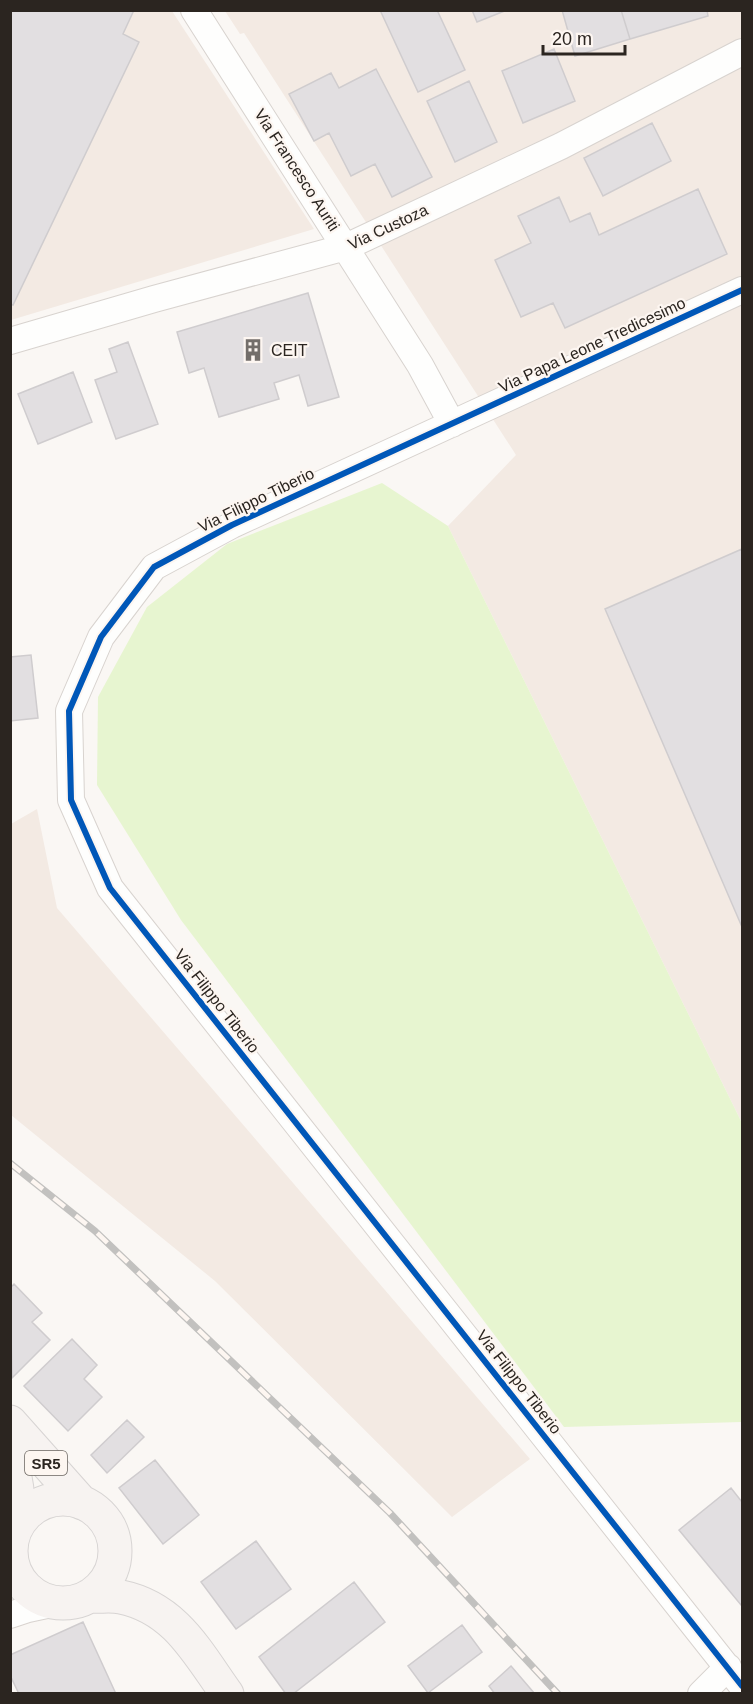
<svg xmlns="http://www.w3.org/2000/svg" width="753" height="1704" viewBox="0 0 753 1704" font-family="Helvetica,sans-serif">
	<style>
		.built { fill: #f3eae3 }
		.green { fill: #e7f5d0 }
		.building { fill: #e2dfe1; stroke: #cfccce; stroke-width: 1.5 }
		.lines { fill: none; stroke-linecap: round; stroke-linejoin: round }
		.street-casing { stroke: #d8d3cf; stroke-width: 28 }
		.primary-casing { stroke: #d7d4d3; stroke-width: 35 }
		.street { stroke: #fefefd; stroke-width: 26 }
		.primary { stroke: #f7f3f1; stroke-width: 33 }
		.rail-casing { stroke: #c2c1bf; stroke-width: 7 }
		.rail { stroke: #fdf6f1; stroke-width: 4.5; stroke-dasharray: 14; stroke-linecap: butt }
		.cycleway-casing { stroke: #fdf6f1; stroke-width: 10 }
		.cycleway { stroke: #0057b8; stroke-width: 6 }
		.labels { text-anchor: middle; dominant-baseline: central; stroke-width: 4.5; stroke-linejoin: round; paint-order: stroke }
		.shield { fill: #fdf6f1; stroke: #6a645f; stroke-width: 1.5 }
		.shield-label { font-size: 15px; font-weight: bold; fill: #2b2520 }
		.street-label { font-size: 16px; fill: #2b2520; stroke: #fdf6f1 }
		.poi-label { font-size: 16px; fill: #2b2520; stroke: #fdf6f1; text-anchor: start }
	</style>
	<rect width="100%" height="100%" fill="#faf7f4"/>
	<path class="built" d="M11 11H172L314 229 11 320Z
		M225 11H742V1123L448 526 516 455 244 33 240 34Z
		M37 809 57 908 530 1459 452 1517 215 1281 11 1115V824Z"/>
	<path class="green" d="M382 483 448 526 742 1123V1422L564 1427 181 920 97 785 98 697 147 607 227 544Z"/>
	<path class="building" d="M10 10H134L123 34 139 42 13 305 10 304Z
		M380 10H437L465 70 418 92Z
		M472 10H507L477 22Z
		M562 10H621L630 39 575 56Z
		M621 10H707L708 16 630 39Z
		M554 49 575 101 523 123 502 71Z
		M376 69 432 177 392 197 375 164 351 176 329 133 314 141 289 94 331 73 339 88Z
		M469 81 497 142 455 162 427 101Z
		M652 123 671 161 603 196 584 158Z
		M698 189 727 254 565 328 553 303 521 317 495 260 531 243 518 216 559 197 570 222 590 213 599 235Z
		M308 293 339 397 308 406 299 375 274 383 279 399 219 417 204 368 189 373 177 332Z
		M128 342 158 424 116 439 95 380 117 372 109 349Z
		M73 372 92 422 38 444 18 394Z
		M742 549V927L605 609Z
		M31 655 38 718 10 721V657Z
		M14 1284 42 1313 32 1322 50 1340 12 1378 10 1288Z
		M72 1339 97 1365 84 1379 102 1397 68 1431 24 1386Z
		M127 1420 144 1437 107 1473 91 1455Z
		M155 1460 199 1515 163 1544 119 1488Z
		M731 1488 742 1502V1603L741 1605 679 1530Z
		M256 1541 291 1589 236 1629 201 1582Z
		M354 1582 385 1622 293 1694H286L259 1657Z
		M83 1622 116 1694H19L10 1675V1655Z
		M462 1625 482 1652 428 1693 408 1666Z
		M511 1666 535 1694H495L489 1686Z"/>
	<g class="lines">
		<g class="street-casing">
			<path id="street" d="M194 10 420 365 452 424
				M742 290 232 525 154 567 101 637 69 711 71 800 110 888 742 1686
				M10 341 154 299 346 247 561 146 742 52
				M10 1562 12 1560
				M10 1615 28 1609 56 1603
				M701 1694 728 1667"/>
		</g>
		<g class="primary-casing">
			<path id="primary" d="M10 1422 82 1503
				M10 1456C17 1479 19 1500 19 1523
				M11 1551a52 52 0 1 1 104 0a52 52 0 1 1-104 0Z
				M89 1596C99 1597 111 1595 121 1597 175 1608 197 1652 227 1694"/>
		</g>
		<use href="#street" class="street"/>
		<use href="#primary" class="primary"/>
		<g class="rail-casing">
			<path id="rail" d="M10 1163 95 1231 390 1513 558 1694"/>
		</g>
		<use href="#rail" class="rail"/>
		<g class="cycleway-casing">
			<path id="cycleway" d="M742 290 232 525 154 567 101 637 69 711 71 800 110 888 742 1686"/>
		</g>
		<use href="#cycleway" class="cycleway"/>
	</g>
	<defs>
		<g id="building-bare" transform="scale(1.8)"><path d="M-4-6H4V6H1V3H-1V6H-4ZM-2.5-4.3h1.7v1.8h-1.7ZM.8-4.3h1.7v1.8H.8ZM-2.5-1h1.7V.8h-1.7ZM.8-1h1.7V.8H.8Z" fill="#736e6a" stroke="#fdf6f1" stroke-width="2.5" paint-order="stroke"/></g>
	</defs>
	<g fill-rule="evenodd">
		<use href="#building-bare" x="253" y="350"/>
	</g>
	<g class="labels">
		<rect class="shield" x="25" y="1451" width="42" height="24" rx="4.5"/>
		<g class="shield-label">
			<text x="46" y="1463">SR5</text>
		</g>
		<g class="street-label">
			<text transform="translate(297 170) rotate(57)">Via Francesco Auriti</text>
			<text transform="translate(388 227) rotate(-25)">Via Custoza</text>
			<text transform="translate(592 345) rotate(-25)">Via Papa Leone Tredicesimo</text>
			<text transform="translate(256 500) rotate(-26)">Via Filippo Tiberio</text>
			<text transform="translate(217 1001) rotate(52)">Via Filippo Tiberio</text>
			<text transform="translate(519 1382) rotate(52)">Via Filippo Tiberio</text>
		</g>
		<g class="poi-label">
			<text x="271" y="350">CEIT</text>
		</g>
	</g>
	<rect width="753" height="1704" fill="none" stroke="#2b2520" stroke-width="24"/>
	<path d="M543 45v9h82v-9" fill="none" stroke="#2b2520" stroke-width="3"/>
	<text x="552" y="45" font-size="18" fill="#2b2520" stroke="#fdf6f1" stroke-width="4.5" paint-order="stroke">20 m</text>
</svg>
